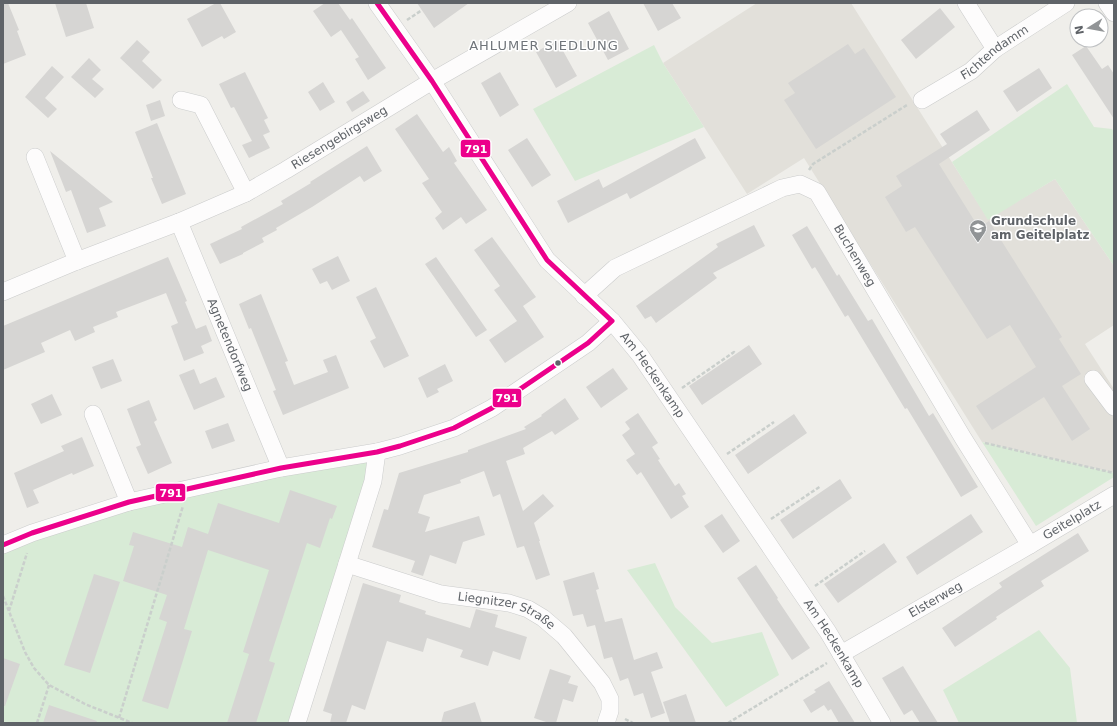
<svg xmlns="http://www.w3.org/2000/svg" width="1117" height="726" viewBox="0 0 1117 726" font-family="'DejaVu Sans',sans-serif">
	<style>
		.education { fill: #e2e0da }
		.green { fill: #d8ebd6 }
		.building { fill: #d6d5d3 }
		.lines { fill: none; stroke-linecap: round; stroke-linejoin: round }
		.minor-casing { stroke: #cbcccc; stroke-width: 18 }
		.path { stroke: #cacfcc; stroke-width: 2.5; stroke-dasharray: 4 2; stroke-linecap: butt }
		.minor { stroke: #fdfcfc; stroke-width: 17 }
		.bus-1-casing { stroke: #fff; stroke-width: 8 }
		.bus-1 { stroke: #ec008b; stroke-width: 5 }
		.bus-dot { fill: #5f6368; stroke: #fff; stroke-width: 1.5 }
		.labels { text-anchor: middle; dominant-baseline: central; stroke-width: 3; stroke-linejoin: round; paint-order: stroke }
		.street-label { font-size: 12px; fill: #5f6368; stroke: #fff }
		.poi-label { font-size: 12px; font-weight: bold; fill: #5f6368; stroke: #fff; text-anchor: start }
		.neighbourhood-label { font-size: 13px; letter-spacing: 1px; fill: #70757a; stroke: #fff }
		.line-badge { stroke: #fff; stroke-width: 1.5 }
		.badge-label { font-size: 11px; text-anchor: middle; font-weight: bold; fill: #fff }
	</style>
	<rect width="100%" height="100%" fill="#efeeea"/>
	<path class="education" d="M757 3H851L988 219 1055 179 1114 266V325L1085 344 1114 389V473L982 442 804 158 747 194 663 63Z"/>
	<path class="green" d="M654 45 663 63 704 127 575 181 533 109Z
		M1067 84 1094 127 1112 129 1114 132V266L1055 179 988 220 952 162Z
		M982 442 1114 473V477L1036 526Z
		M369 460V489L297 723H3V547L191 491Z
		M655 563 675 607 712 643 762 632 779 675 726 707 627 570Z
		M1039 630 1070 668 1077 723H959L943 690Z"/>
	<path class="building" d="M3 3H8L19 30 17 31 26 55 3 64Z
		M55 3H86L94 28 66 37Z
		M216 3H220L236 32 224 39 222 36 202 47 187 19Z
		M325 3H338L350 20 352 18 386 68 368 80 355 59 359 57 341 30 331 37 313 11Z
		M417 3H469L434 28Z
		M643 3H672L681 18 658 31Z
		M940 8 955 27 916 59 901 40Z
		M609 11 629 49 608 60 588 23Z
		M137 40 150 52 142 61 162 80 153 89 120 58Z
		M557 40 577 76 556 88 536 52Z
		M848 44 855 54 864 48 896 97 816 149 784 100 795 93 788 83Z
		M1086 46 1102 69 1108 65 1114 74V119L1072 55Z
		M89 58 101 70 92 79 104 89 95 98 71 77Z
		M52 66 64 77 45 98 57 109 48 118 25 97Z
		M1039 68 1052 88 1017 112 1003 91Z
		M245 72 268 118 264 120 270 132 263 135 270 148 249 158 242 145 252 141 234 107 231 108 219 84Z
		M500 72 519 105 500 117 481 83Z
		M323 82 335 102 320 111 308 92Z
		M363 91 370 101 352 112 346 102Z
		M160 100 165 116 151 121 146 105Z
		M977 110 990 130 939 164 979 228 989 221 1062 337 1059 339 1081 374 1062 386 1090 429 1072 441 1044 397 992 430 976 406 1036 367 1010 325 987 339 915 227 906 232 885 197 902 186 896 176 947 144 940 134Z
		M417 114 443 152 449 147 457 161 454 163 487 210 466 224 461 217 443 230 435 218 442 212 422 183 429 179 395 129Z
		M157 123 186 194 162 204 151 178H153L135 132Z
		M527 138 551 175 532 187 508 150Z
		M695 138 706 158 630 199 627 193 568 223 557 201 599 179 603 188Z
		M367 146 382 171 364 182 360 176 312 207 276 228 277 230 262 238 264 242 243 253V254L220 264 210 244 242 229 241 227 283 204 281 201 311 183 310 182Z
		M50 151 113 202 99 208 106 226 87 233 71 190 66 192Z
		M754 225 765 246 713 273 717 278 656 323 651 316 645 319 636 306 718 247 716 244Z
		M807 226 837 276 839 274 868 321 872 319 929 416 933 413 978 487 961 497 907 408 905 409 848 315 845 317 815 267 812 269 792 235Z
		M492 237 536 297 523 306 544 337 505 363 489 340 517 321 494 290 500 286 474 250Z
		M338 256 350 281 332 290 327 281 320 284 312 269Z
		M168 257 187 301 185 302 196 329 206 325 212 341 201 346 204 353 184 361 171 326 178 323 166 293 116 312 118 317 93 327 95 332 75 341 70 330 41 343 45 352 3 370V326Z
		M436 257 487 330 476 337 425 264Z
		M376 287 409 356 384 368 370 341 376 338 356 297Z
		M261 294 288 361 285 362 294 385 328 372 323 360 336 355 349 388 283 415 273 391 276 390 251 328 249 329 239 304Z
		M749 345 762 364 702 405 689 386Z
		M113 359 122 381 101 389 92 367Z
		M445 364 453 381 437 389 439 392 427 398 418 378Z
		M613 368 628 389 601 408 586 387Z
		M194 369 200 384 216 377 225 397 194 410 179 375Z
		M52 394 62 415 41 424 31 404Z
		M565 398 579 419 555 435 552 431 523 448 525 454 506 461 523 511 543 494 554 506 534 523 540 541H539L550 575 536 580 524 546 517 548 500 494 493 497 484 471 460 480 461 483 424 495 418 513 430 517 425 532 479 516 485 535 463 542 456 564 430 555 423 576 411 572 415 561 372 547 384 509 388 510 399 473 468 452V450L526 429 524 427 542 416 541 415Z
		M149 400 157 420 154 422 172 463 148 474 136 447 141 445 127 409Z
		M638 413 658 443 652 447 660 459 658 460 675 486 679 483 686 494 682 496 689 507 671 519 641 472 637 475 626 460 635 454 622 435 630 429 625 422Z
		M794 414 807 433 748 474 735 455Z
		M228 423 235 441 212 449 205 431Z
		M82 437 94 466 73 475 72 473 33 490 39 503 27 508 14 473 64 451 61 446Z
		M840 479 852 498 793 539 780 520Z
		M290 490 337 506 332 519 330 518 320 548 307 543 269 661 275 663 256 723H227L249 654 243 652 269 570 208 550 184 629 192 631 168 709 142 701 167 622 159 619 167 595 123 581 134 546 129 545 133 532 182 547 188 527 208 534 218 503 279 523Z
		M722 514 740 541 723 553 704 526Z
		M971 514 983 532 917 575 906 557Z
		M1078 533 1089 551 1041 581 1044 586 996 617 997 619 955 647 942 628 1002 587 999 583Z
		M884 543 897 562 838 603 824 584Z
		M756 565 778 598 777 599 810 648 792 660 737 578Z
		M594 572 599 589 596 590 605 622 622 618 634 660 657 652 663 668 651 672 665 713 651 718 643 693 634 696 628 678 620 681 612 657 604 659 595 625 587 627 583 614 573 616 563 581Z
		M94 574 120 582 90 673 64 665Z
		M363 583 401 595 399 602 426 611 425 614 470 628 476 609 498 615 495 627 527 637 520 660 493 651 488 666 460 657 463 650 427 638 423 652 387 641 365 710 352 705 346 723H330L332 714 323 711Z
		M3 658 20 664 5 706H3Z
		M903 666 938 723H920L912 710 904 715 882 678Z
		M550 669 571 676 568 683 578 686 573 702 563 699 556 723H549L534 718Z
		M829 681 855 723H839L831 709 828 711 824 705 811 713 803 700 816 692 814 690Z
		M686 694 696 723H670L663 702Z
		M475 702 482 723H441L444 712Z
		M49 705 97 721 96 723H43Z"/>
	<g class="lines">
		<g class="minor-casing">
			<g id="minor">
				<path id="s1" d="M377 3 432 81 547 260 612 321 640 355 828 632 882 723"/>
				<path d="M966 3 995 49"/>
				<path d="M1107 3 1114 13"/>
				<path d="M181 100 201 105 246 193"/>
				<path id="s2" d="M922 100 971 71 995 49 1066 3"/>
				<path d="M35 157 77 261"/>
				<path id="s3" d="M179 222 281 468"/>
				<path id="s4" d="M3 292 77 261 179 222 246 193 286 170 432 81 568 3"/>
				<path id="s5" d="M584 296 615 268 782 188 800 184 817 192 963 438 1030 545"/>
				<path d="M1093 379 1114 407"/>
				<path d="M93 414 129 502"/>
				<path d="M3 545 32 533 129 502 281 468 377 452 400 446 454 428 492 408 588 343 612 321"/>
				<path id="s6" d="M347 564 441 594 509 603 528 609 543 618 564 636 602 683 610 699V711L606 723"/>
				<path id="s7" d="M841 654 1030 545 1114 495"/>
				<path d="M297 723 373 481 377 452"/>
			</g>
		</g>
		<path class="path" d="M407 20 422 10
			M809 170 813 164 907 105
			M682 388 734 352 735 354
			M985 443 1114 473
			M727 454 774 422
			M771 519 821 486
			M815 586 865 551
			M3 596 25 652 34 668 49 685 85 704 132 723
			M9 611 27 553
			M119 718 183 506
			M625 719 633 723
			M37 723 49 685
			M728 723 827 663"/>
		<use href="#minor" class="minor"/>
		<g class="bus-1-casing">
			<path id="bus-1" d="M3 545 32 533 129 502 281 468 377 452 400 446 454 428 492 408 588 343 612 321 547 260 432 81 377 3"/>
		</g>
		<use href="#bus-1" class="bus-1"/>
	</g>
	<defs>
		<g id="school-pin" transform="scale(0.9)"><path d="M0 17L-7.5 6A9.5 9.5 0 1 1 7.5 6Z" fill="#919496" stroke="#fff"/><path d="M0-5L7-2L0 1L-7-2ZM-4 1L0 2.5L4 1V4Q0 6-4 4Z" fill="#fff"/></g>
	</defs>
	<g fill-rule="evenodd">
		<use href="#school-pin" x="978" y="228"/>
	</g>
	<circle class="bus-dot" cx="558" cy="363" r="3.5"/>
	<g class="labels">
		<g class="street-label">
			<text stroke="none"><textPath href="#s2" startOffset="87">Fichtendamm</textPath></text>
			<text stroke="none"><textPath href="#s4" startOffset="371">Riesengebirgsweg</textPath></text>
			<text stroke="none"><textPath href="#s5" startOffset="338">Buchenweg</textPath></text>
			<text stroke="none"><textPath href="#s3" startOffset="133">Agnetendorfweg</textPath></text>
			<text stroke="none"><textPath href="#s1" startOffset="465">Am Heckenkamp</textPath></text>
			<text stroke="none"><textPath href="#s7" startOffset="267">Geitelplatz</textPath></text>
			<text stroke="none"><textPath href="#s7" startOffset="109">Elsterweg</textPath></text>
			<text stroke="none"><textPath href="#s6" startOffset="167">Liegnitzer Straße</textPath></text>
			<text stroke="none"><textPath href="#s1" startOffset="789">Am Heckenkamp</textPath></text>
		</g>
		<g class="poi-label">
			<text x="991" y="221">Grundschule<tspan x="991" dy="14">am Geitelplatz</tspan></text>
		</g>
		<g class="neighbourhood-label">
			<text x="544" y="45">AHLUMER SIEDLUNG</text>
		</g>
	</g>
	<g class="line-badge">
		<rect x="460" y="139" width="31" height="19" rx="4" fill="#ec008b"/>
		<rect x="492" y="388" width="30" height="20" rx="4" fill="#ec008b"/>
		<rect x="155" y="483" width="31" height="19" rx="4" fill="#ec008b"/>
	</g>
	<g class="badge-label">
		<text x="476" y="153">791</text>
		<text x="507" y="402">791</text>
		<text x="171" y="497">791</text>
	</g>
	<rect width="1117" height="726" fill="none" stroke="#5f6368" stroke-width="8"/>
	<g transform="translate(1089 28) rotate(259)"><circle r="19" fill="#ffffff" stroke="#bfc1c3"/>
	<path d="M0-3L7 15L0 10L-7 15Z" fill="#919496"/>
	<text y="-6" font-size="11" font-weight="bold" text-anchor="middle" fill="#5f6368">N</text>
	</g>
</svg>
